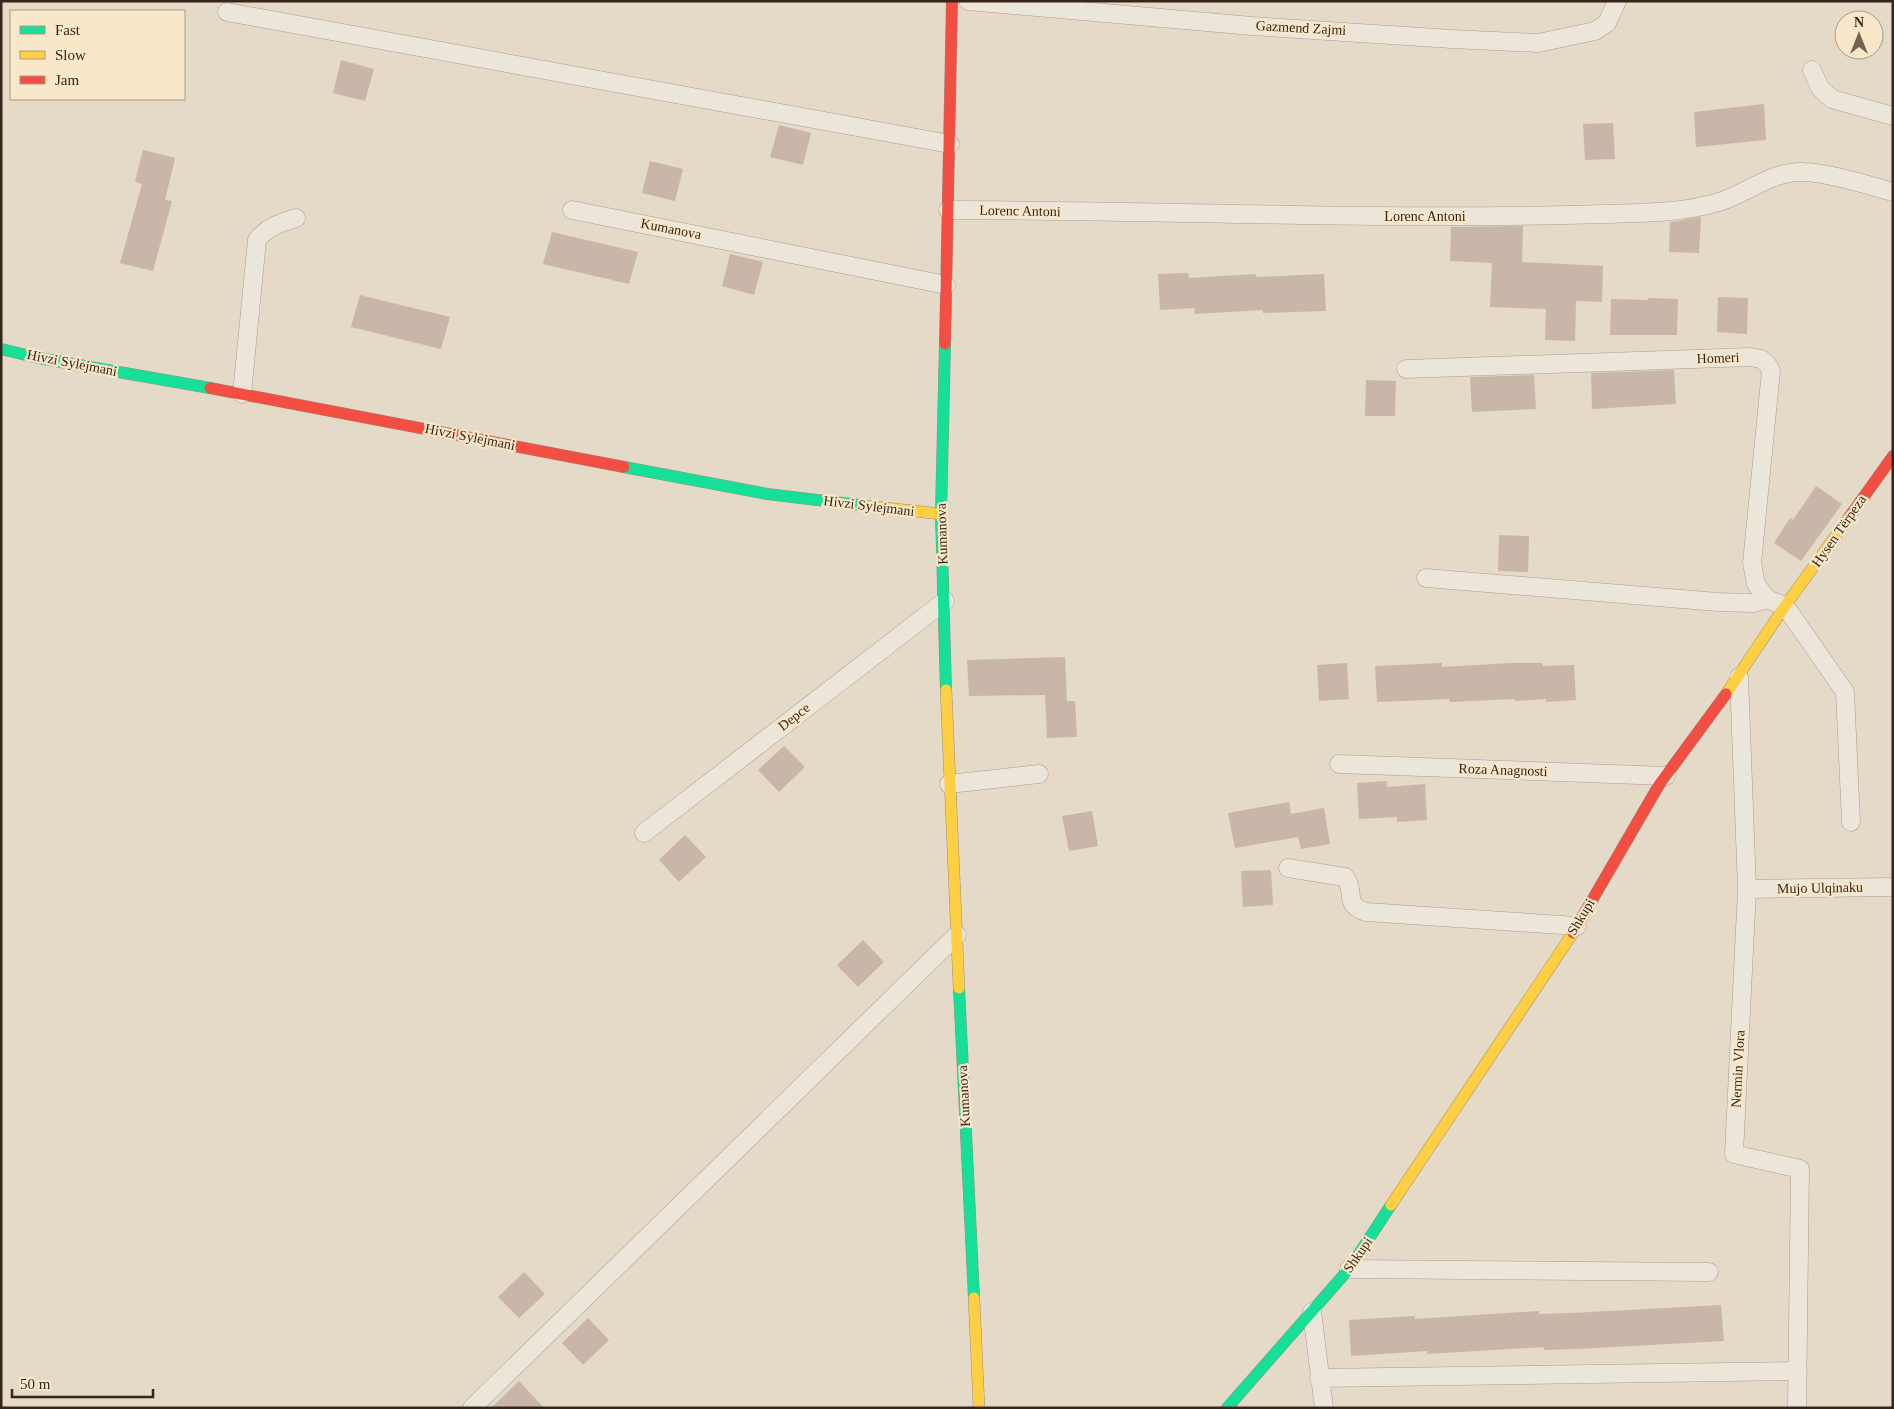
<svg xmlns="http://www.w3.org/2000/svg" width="1894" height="1409" viewBox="0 0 1894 1409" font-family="Georgia,serif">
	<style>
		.building { fill: #c9b6a8 }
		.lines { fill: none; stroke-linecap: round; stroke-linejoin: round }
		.street-casing { stroke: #a99e91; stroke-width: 19 }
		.fast-casing { stroke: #998d81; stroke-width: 12 }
		.slow-casing { stroke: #998d81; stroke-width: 12 }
		.jam-casing { stroke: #998d81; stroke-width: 12 }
		.street { stroke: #ece5da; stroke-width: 18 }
		.fast { stroke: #16e098; stroke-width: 11 }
		.slow { stroke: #ffcf43; stroke-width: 11 }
		.jam { stroke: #f24e42; stroke-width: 11 }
		.labels { text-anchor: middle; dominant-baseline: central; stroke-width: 4.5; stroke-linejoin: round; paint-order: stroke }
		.street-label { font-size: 14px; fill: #382519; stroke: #f9e7ca }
	</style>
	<rect width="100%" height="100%" fill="#e5d9c7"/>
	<path class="building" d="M341 60 374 69 365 101 333 93Z
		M1764 104 1766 140 1696 147 1694 112Z
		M1613 123 1615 159 1585 160 1583 124Z
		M779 125 811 133 803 165 770 157Z
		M143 150 175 158 165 200 172 201 153 271 120 263 142 184 135 182Z
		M650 161 683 169 675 201 642 193Z
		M1701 217 1699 253 1669 252 1670 222Z
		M1523 226 1522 262 1603 266 1602 302 1576 301 1575 341 1545 340 1546 309 1490 307 1492 263 1450 261 1451 227Z
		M552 232 638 252 629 284 543 264Z
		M730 254 763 262 754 295 722 286Z
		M1188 273 1189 278 1256 274V277L1324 274 1326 311 1263 313V310L1195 314 1194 308 1160 310 1158 274Z
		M360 295 450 317 441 349 351 327Z
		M1718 297 1748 298 1747 334 1717 332Z
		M1648 298 1678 299 1677 335H1610L1611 299 1648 300Z
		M1674 370 1676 404 1592 409 1591 373Z
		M1534 375 1536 409 1472 412 1470 377Z
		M1366 380 1396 381 1395 416H1365Z
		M1816 486 1842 504 1801 561 1774 543 1790 518 1793 520Z
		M1499 535 1529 536 1528 572 1498 571Z
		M1065 657 1067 701H1075L1077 737 1047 738 1045 695 969 696 967 660Z
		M1347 663 1349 699 1319 701 1317 665Z
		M1442 663V667L1511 663H1542L1543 666 1574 665 1576 700 1546 702V699L1515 701V699L1450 702 1449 699 1377 702 1375 666Z
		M784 746 805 767 779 792 758 770Z
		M1387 781V787L1425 784 1427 820 1397 822V817L1359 819 1357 783Z
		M1289 802 1291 814 1324 808 1330 844 1301 849 1298 837 1235 848 1228 813Z
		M1092 811 1098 846 1069 851 1062 816Z
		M685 835 706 857 679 882 659 860Z
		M1271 870 1273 905 1243 907 1241 871Z
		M863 940 884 962 858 987 837 965Z
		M524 1272 545 1294 519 1318 498 1297Z
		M1721 1305 1724 1341 1577 1349 1544 1350V1347L1427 1354V1351L1351 1356 1349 1320 1415 1316V1319L1539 1311V1314L1572 1313Z
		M588 1318 609 1340 583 1365 562 1343Z
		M519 1381 544 1408H491Z"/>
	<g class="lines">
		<g class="street-casing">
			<path id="street" d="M968 1 1252 26 1452 39 1538 43 1595 31 1607 23 1617 1
				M227 12 950 144
				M1812 70 1820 88 1832 99 1893 116
				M572 210 946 285
				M948 210C1167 210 1386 221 1605 214 1643 213 1683 213 1719 202 1748 193 1773 170 1804 172 1830 173 1867 185 1893 192
				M1406 369 1750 357 1761 359 1767 364 1771 371 1752 563 1756 584 1767 599 1785 606 1845 692 1851 822
				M242 394 257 240C267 227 280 223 296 218
				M1426 578 1718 602 1753 603 1767 599
				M1739 677 1747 889 1734 1154 1800 1169 1797 1408
				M1339 764 1666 776
				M949 784 1039 774
				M644 833 945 601
				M1288 868 1345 877C1357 893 1342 904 1366 912L1577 926
				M1747 889 1893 887
				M1349 1269 1709 1272
				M1312 1312 1324 1408
				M1319 1378 1798 1371
				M472 1408 957 935"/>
		</g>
		<g class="fast-casing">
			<path id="fast" d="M945 344 941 514 946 690
				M1 349 39 358 210 388
				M624 467 767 494 868 506
				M959 988 974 1298
				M1227 1408 1349 1269 1391 1205"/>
		</g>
		<g class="slow-casing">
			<path id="slow" d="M868 506 941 514
				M946 690 959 988
				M1726 694 1785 606 1850 516
				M1391 1205 1573 933
				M974 1298 979 1408"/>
		</g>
		<g class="jam-casing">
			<path id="jam" d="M945 344 952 1
				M210 388 624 467
				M1850 516 1893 456
				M1573 933 1659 785 1726 694"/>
		</g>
		<use href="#street" class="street"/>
		<use href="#fast" class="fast"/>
		<use href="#slow" class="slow"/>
		<use href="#jam" class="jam"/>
	</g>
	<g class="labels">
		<g class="street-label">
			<text transform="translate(1301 28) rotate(3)">Gazmend Zajmi</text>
			<text transform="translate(1020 211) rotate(1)">Lorenc Antoni</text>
			<text x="1425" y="216">Lorenc Antoni</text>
			<text transform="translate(671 229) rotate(11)">Kumanova</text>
			<text transform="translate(1718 358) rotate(-2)">Homeri</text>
			<text transform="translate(72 363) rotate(11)">Hivzi Sylejmani</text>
			<text transform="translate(470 437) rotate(11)">Hivzi Sylejmani</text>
			<text transform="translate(869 506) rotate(7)">Hivzi Sylejmani</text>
			<text transform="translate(1839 531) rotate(-55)">Hysen Tërpeza</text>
			<text transform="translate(942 534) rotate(-92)">Kumanova</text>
			<text transform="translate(794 717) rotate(-38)">Depce</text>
			<text transform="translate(1503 770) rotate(2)">Roza Anagnosti</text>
			<text transform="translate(1820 888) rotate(-1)">Mujo Ulqinaku</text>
			<text transform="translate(1581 917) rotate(-59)">Shkupi</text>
			<text transform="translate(1738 1069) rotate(-87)">Nermin Vlora</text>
			<text transform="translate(964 1096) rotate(-93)">Kumanova</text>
			<text transform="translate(1358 1255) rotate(-55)">Shkupi</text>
		</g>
	</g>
	<rect width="1894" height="1409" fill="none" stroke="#382519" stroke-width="5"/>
	<rect x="10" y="10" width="175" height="90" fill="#f9e7ca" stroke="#ac9983"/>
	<rect x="20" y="26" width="25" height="8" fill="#16e098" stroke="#ac9983"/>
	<text x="55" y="35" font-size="15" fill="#382519">Fast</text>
	<rect x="20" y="51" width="25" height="8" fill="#ffcf43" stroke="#ac9983"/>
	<text x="55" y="60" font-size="15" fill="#382519">Slow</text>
	<rect x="20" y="76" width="25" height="8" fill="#f24e42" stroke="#ac9983"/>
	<text x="55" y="85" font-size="15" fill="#382519">Jam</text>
	<g transform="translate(1859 35)"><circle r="24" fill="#f9e7ca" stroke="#ac9983"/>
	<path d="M0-4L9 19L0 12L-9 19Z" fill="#756456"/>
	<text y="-8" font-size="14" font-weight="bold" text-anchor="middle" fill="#382519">N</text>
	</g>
	<path d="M12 1389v8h141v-8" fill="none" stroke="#382519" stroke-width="2.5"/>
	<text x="20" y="1389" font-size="15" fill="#382519" stroke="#f9e7ca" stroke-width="4" paint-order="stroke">50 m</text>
</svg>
